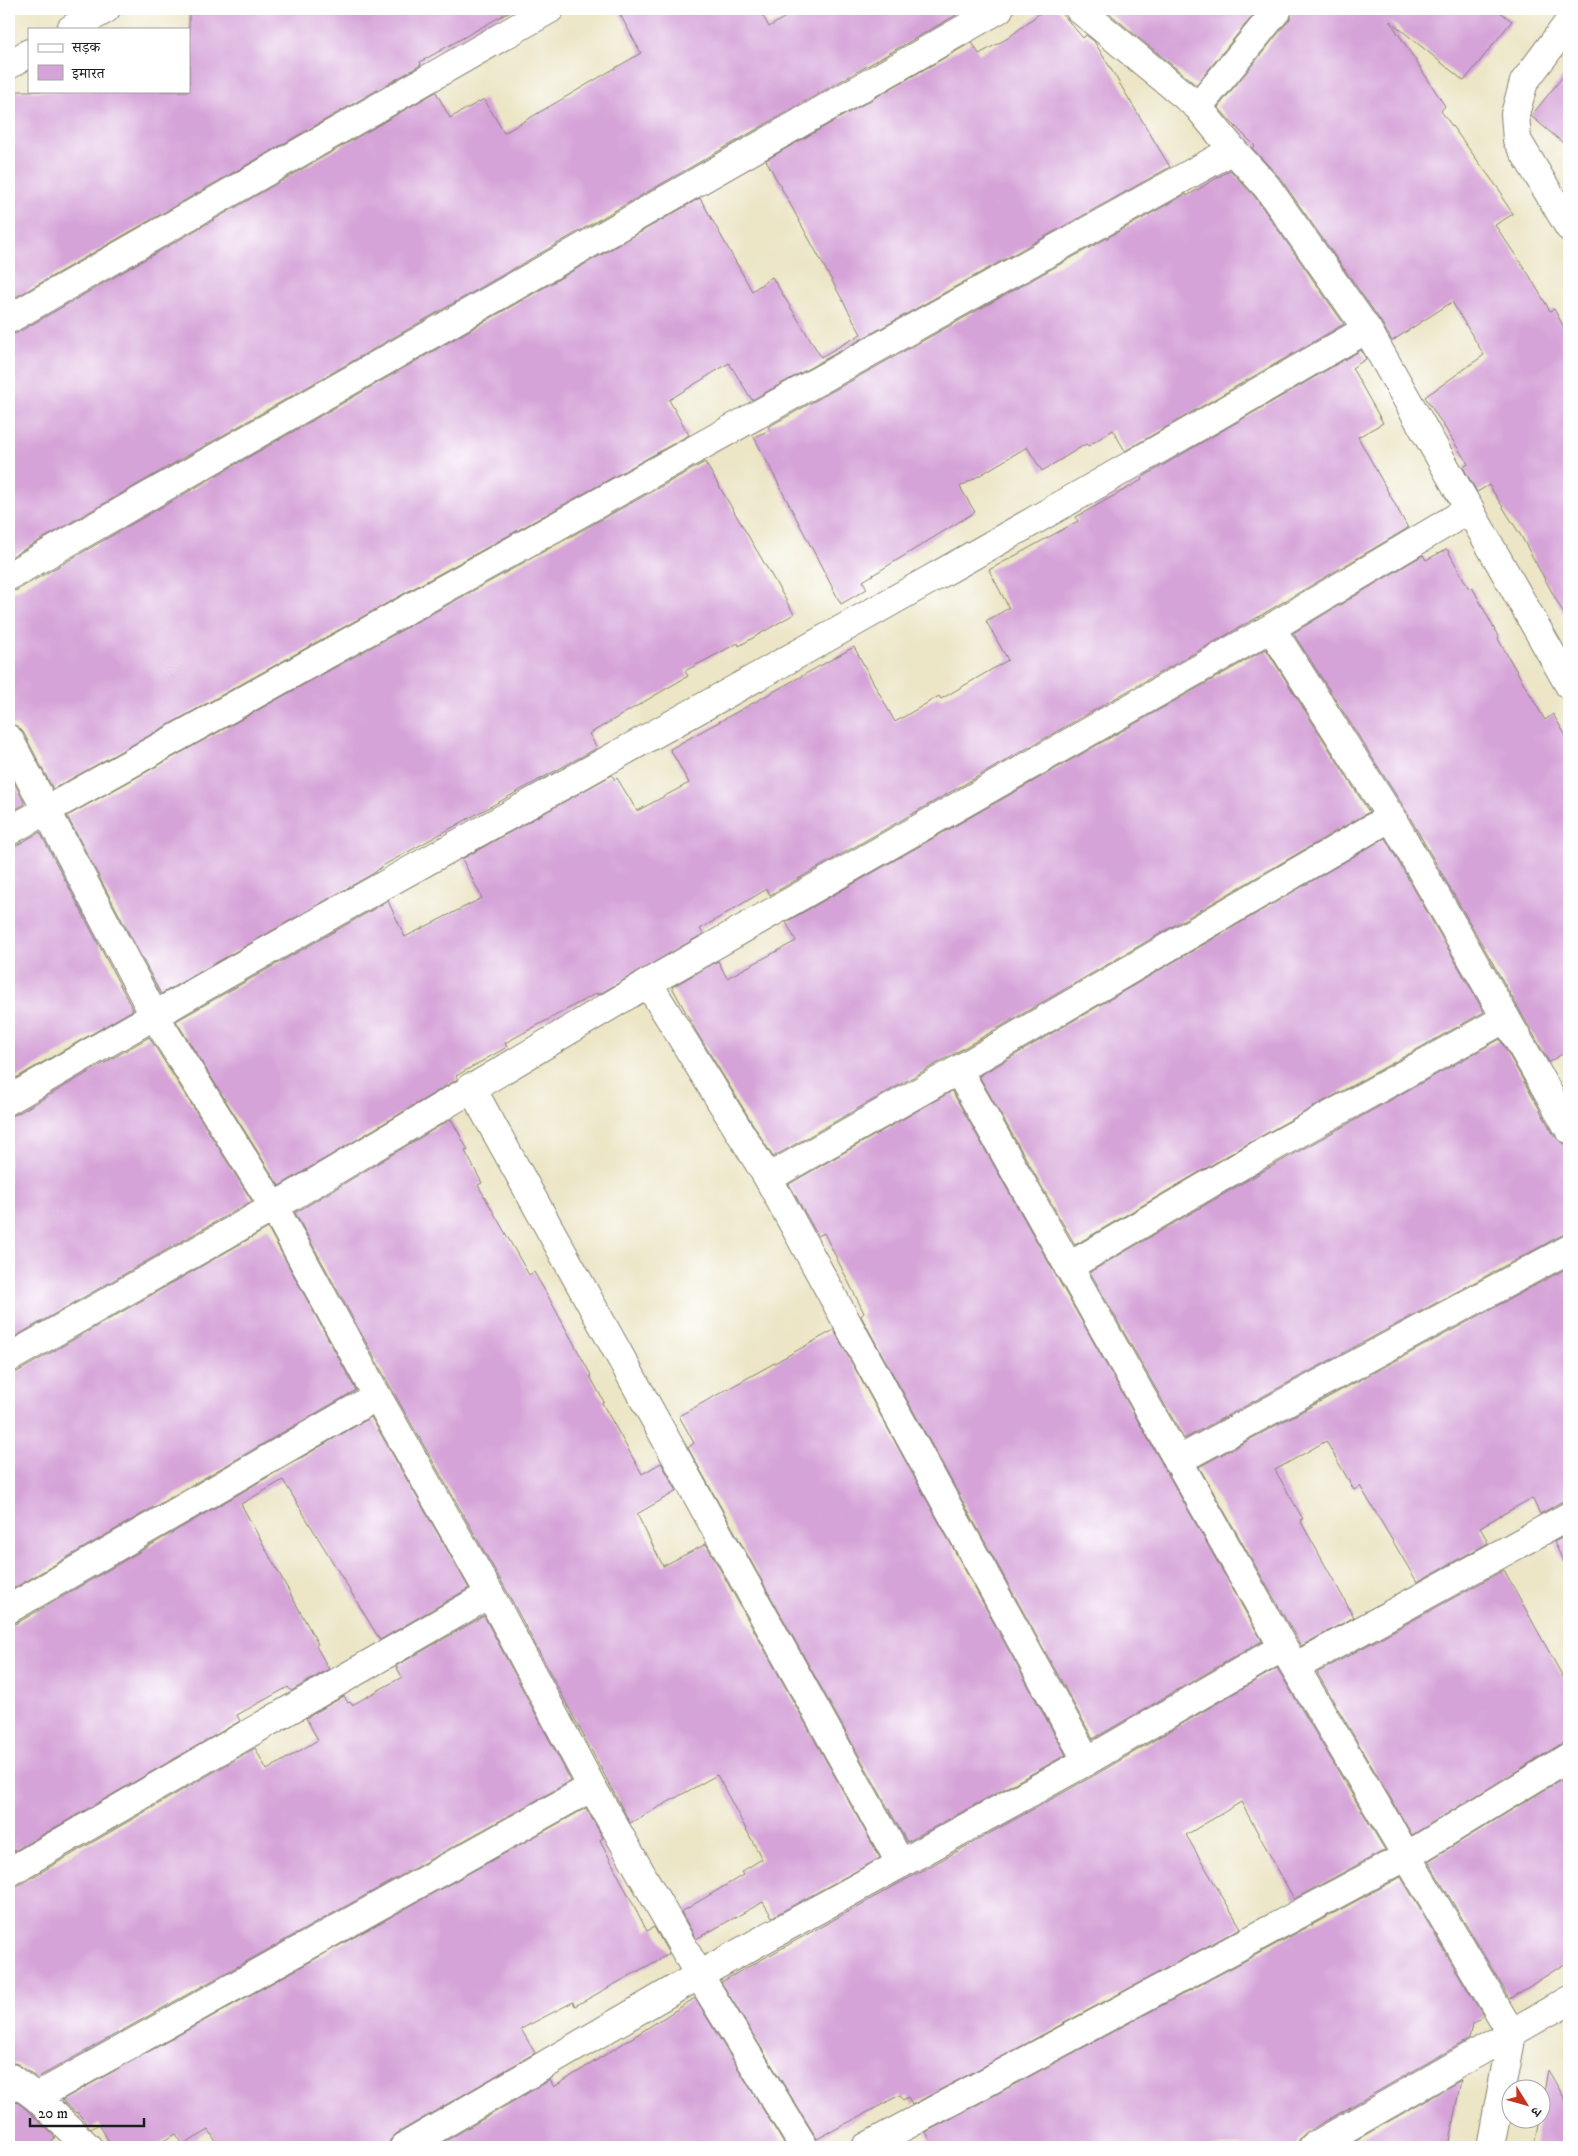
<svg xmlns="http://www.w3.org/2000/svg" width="1578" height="2156" viewBox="0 0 1578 2156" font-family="'IM FELL DW Pica','Noto Serif Devanagari',serif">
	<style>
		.building { fill: #d5a3d8 }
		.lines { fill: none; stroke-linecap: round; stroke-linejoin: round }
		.minor-casing { stroke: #848071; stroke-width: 30 }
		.minor { stroke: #fff; stroke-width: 28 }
	</style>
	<rect width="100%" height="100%" fill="#fff"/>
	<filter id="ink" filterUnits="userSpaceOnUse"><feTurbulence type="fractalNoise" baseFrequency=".02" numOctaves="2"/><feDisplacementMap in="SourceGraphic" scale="10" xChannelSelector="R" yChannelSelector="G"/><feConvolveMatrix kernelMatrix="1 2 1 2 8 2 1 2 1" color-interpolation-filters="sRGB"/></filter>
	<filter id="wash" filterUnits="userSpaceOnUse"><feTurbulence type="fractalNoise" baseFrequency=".0096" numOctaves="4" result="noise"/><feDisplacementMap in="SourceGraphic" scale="20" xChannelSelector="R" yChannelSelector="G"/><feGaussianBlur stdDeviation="1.12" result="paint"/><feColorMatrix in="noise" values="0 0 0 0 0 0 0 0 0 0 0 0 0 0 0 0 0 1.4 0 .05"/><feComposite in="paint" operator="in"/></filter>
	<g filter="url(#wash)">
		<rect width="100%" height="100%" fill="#ece5c6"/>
		<g id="blocks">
			<path class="building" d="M189 9H514L420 62 421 65 9 301V91H189Z
				M617 9H759L769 27 798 9H952L956 15 9 558V335L17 333 436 92 450 118 484 99 504 133 641 53Z
				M1045 9H1058L1083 38 1086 35 1094 41 1170 167 752 400 729 363 669 400 689 435 53 789 23 732 17 726 9 724V592L17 590 700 198 752 291 772 277 821 357 861 334 766 160 972 42 979 54 1008 38Z
				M1104 9H1258L1196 85Z
				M1293 9H1496L1512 21 1464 81 1390 21 1445 106 1441 111 1503 195 1501 196 1513 214 1495 225 1529 275 1550 311 1554 309 1569 336V623L1521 536 1489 485 1477 492 1463 467 1468 464 1425 397 1484 355 1452 302 1392 341 1380 320 1280 178 1252 148 1255 146 1232 123 1218 107 1290 19Z
				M1569 69V148L1531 116Z
				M1230 170 1255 197 1344 324 1125 451 1113 430 1088 446 1086 444 1042 471 1027 447 960 487 975 512 863 581 867 589 841 604 754 437 770 430 768 427 1186 194 1187 196Z
				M1361 350 1366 359 1352 368 1383 423 1358 437 1408 528 1263 614 770 895 767 889 700 929 703 934 598 995 597 993 505 1043 507 1047 456 1076 458 1079 279 1186 176 1021 388 901 405 937 482 898 462 859 612 775 615 780 617 778 637 811 689 783 670 749 854 647 895 722 939 696 941 699 1008 660 986 621 1009 608 989 570 1078 521 1076 517 1142 480 1141 478Z
				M705 462 794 614 739 646 738 643 685 671 688 676 589 734 597 748 384 865 374 873 161 994 67 816Z
				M1447 549 1469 589 1472 587 1499 638 1498 639 1545 720 1553 714 1569 741V1050L1549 1062 1405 809 1293 633 1423 555 1426 560Z
				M1266 649 1369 812 950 1056 773 1157 696 1031 672 987 718 961 727 978 796 941 786 922Z
				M9 772 25 804 9 813Z
				M40 832 133 1010 9 1082V847L17 845Z
				M1385 838 1484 1012 1249 1143 1075 1245 979 1076Z
				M149 1037 252 1201 9 1340V1116L17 1114Z
				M1500 1039 1555 1137 1565 1144 1569 1151V1233L1562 1235 1184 1439 1090 1272 1265 1170Z
				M952 1091 1262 1641 1093 1739 861 1316 864 1313 824 1233 818 1236 789 1184Z
				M451 1119 468 1150 465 1151 482 1183 478 1185 529 1275 534 1272 549 1298 591 1375 590 1376 604 1402 602 1403 642 1474 661 1463 677 1491 637 1514 663 1566 706 1544 880 1858 772 1917 763 1902 696 1939 681 1912 743 1875 741 1872 762 1859 717 1775 630 1823 504 1586 391 1388 295 1213Z
				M268 1228 356 1390 9 1591V1374L17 1372Z
				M1569 1267V1500L1561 1502 1540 1514 1532 1498 1480 1527 1488 1543 1417 1582 1360 1486 1354 1490 1326 1441 1275 1470 1303 1519 1300 1520 1354 1617 1301 1646 1199 1467Z
				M834 1330 1066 1755 907 1842 688 1448 694 1443 679 1416Z
				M371 1417 469 1588 380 1640 283 1480 241 1504 318 1644 316 1646 329 1669 291 1691 288 1687 237 1715 240 1721 9 1854V1625L17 1623Z
				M1569 1534V1573L1554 1542Z
				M1504 1570 1569 1688V1741L1561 1744 1412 1835 1317 1673Z
				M484 1616 571 1781 37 2078 18 2064 9 2062V1888L17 1886 255 1748 267 1770 318 1740 306 1718 344 1696 348 1703 350 1702 352 1705 402 1677 396 1666Z
				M1277 1668 1385 1850 1294 1899 1241 1802 1186 1835 1241 1928 912 2105 908 2097 903 2100 900 2095 817 2139 721 1982 1095 1775Z
				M1569 1775V1961L1510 1999 1428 1861Z
				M586 1808 603 1838 600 1840 647 1931 654 1927 669 1954 575 2006 573 2002 521 2029 535 2053 396 2134 390 2140 388 2147H219L209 2130 183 2145 176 2134 152 2147H112L99 2124 91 2129 77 2112 76 2113 62 2100Z
				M1401 1877 1483 2016 1472 2024 1469 2039 1305 2133 1299 2140 1297 2147H934L926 2132Z
				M695 1998 786 2147H435L550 2080 554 2087Z
				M1548 2070 1569 2106V2147H1534Z
				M1461 2080 1448 2147H1344Z
				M9 2096 26 2109 55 2137 46 2147H9Z"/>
		</g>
	</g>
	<g filter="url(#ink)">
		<use href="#blocks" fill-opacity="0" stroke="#848071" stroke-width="1"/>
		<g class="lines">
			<g class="minor-casing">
				<path id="minor" d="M1079 9 1198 107 1233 150 1267 187 1367 329 1569 685
					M1569 22 1524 82 1515 114 1517 140 1569 227
					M71 29 106 9
					M9 65 29 53
					M1198 107 1278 9
					M9 319 550 9
					M9 576 999 9
					M1271 628 1470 509
					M9 739 154 1015 274 1207 9 1358
					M1391 817 1569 1129
					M9 831 1233 150
					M648 983 768 1178 1087 1761
					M471 1087 901 1864
					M9 1100C313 921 624 753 931 579 1077 497 1222 413 1367 329
					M768 1178 958 1070
					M1068 1267 1257 1156 1506 1018
					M1177 1461 1569 1249
					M9 1609 377 1396
					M1295 1667 1569 1516
					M9 1872 490 1594
					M9 2077 36 2097 88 2147
					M36 2097 592 1787
					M404 2147 699 1975 1087 1761 1283 1647 1512 2034
					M804 2147 699 1975 592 1787 490 1594 377 1396 274 1207 648 983 1271 628 1391 817 958 1070 1283 1647
					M866 2147 1407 1856 1569 1757
					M1313 2147 1569 2000
					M1491 2147 1512 2034"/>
			</g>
			<use href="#minor" class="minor"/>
		</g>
	</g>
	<rect width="1578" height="2156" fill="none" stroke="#fff" stroke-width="30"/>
	<rect x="28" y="28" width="162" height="65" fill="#ffffff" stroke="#a4a4a4"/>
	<rect x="38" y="44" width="25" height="8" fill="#ffffff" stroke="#a4a4a4"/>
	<text x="72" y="52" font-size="15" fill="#1c1c1c">सड़क</text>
	<rect x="38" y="65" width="25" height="15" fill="#d5a3d8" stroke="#a4a4a4"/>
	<text x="72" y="78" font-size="15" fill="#1c1c1c">इमारत</text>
	<g transform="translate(1526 2104) rotate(127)"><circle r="24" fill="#ffffff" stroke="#a4a4a4"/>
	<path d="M0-4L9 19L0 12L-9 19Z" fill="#c8321e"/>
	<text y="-8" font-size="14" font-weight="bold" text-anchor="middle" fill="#1c1c1c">उ</text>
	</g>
	<path d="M30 2118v8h114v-8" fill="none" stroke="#1c1c1c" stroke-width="2.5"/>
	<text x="38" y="2118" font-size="15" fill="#1c1c1c" stroke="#ffffff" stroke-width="4" paint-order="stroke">20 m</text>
</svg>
